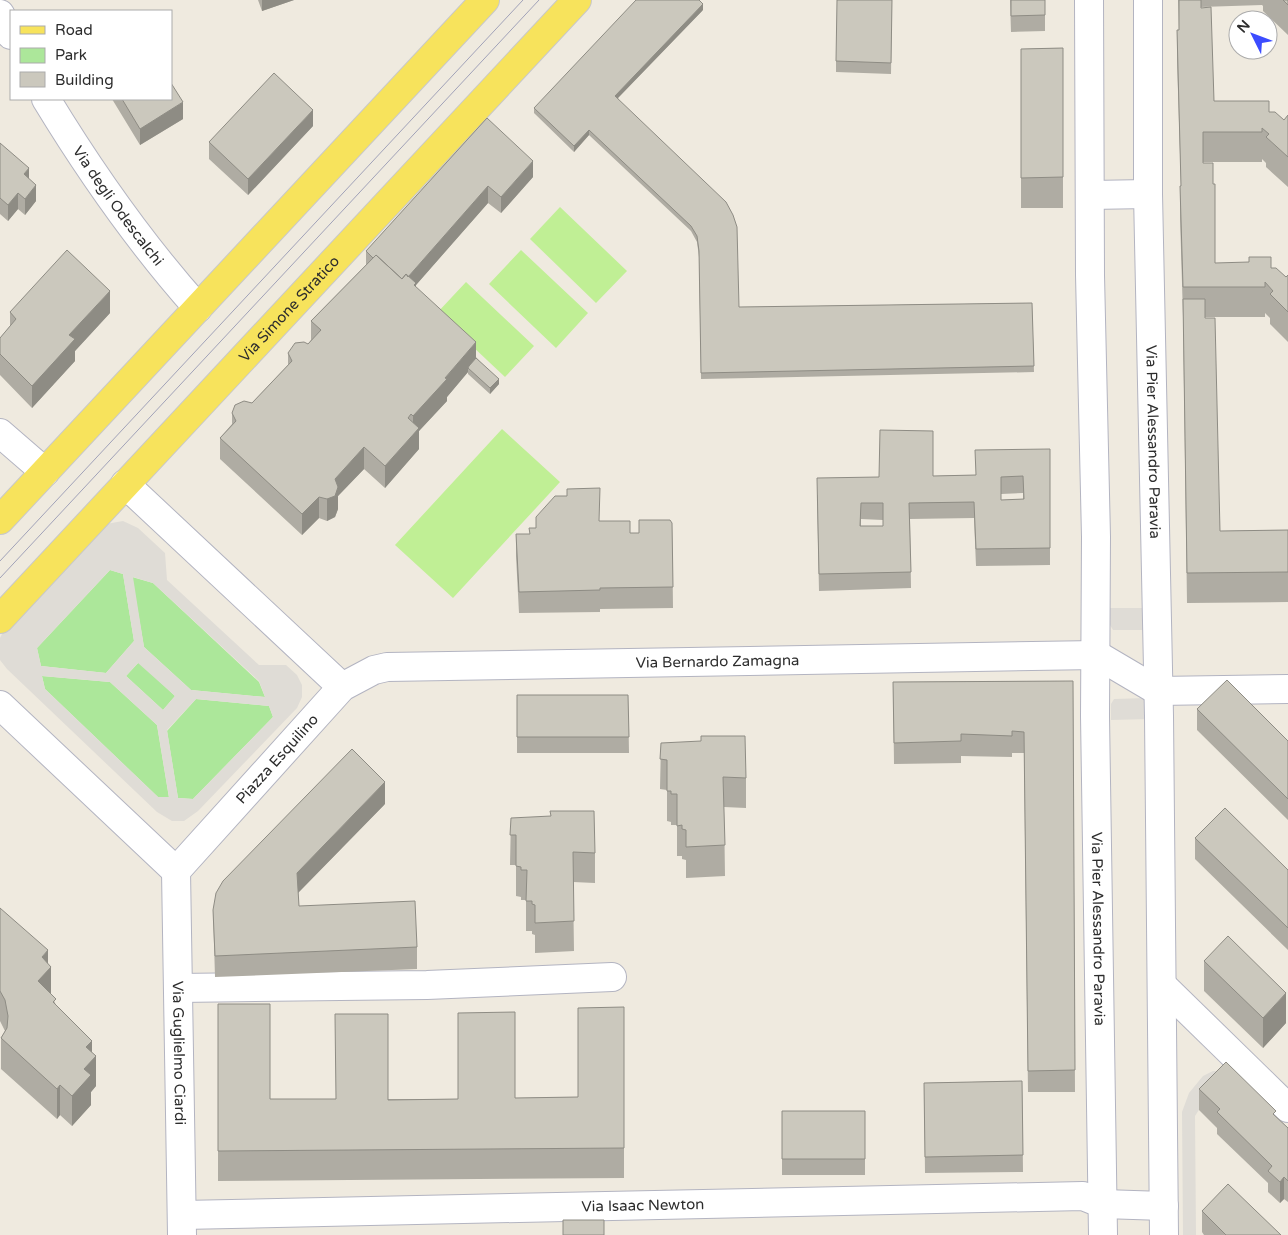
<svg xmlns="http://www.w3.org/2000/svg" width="1288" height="1235" viewBox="0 0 1288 1235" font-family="'Varela Round',sans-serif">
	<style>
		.green { fill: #ace79a }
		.pitch { fill: #c0ef95 }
		.plaza { fill: #dfdcd6; fill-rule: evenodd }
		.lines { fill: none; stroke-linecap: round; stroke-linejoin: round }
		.minor-casing { stroke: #b3b4c1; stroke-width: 30 }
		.major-casing { stroke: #c8c8c8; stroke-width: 30 }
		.minor { stroke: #fff; stroke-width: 28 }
		.major { stroke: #f7e35c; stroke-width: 28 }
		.tram { stroke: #a1a2b8; stroke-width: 1 }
		.wall { fill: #afaca3; fill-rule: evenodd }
		.shaded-wall { fill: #8e8c84 }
		.building { fill: #cbc8bd; stroke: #8e8c84; fill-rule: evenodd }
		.labels { text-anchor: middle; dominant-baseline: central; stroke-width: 5; stroke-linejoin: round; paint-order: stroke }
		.street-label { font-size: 15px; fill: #2d2d2d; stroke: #fff }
	</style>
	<rect width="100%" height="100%" fill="#efeadf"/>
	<path class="green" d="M110 570 123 574 134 641 106 673 41 666 37 648Z
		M132 577 153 583 259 682 265 697 191 690 144 647Z
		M139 662 175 696 163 710 126 676Z
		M42 676 110 682 157 725 169 798 158 797 45 689Z
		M196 699 269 706 273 717 193 799 178 798 167 731Z"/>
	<path class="pitch" d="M560 207 627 271 596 303 530 239Z
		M521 250 588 313 556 348 489 284Z
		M466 282 534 346 505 377 437 313Z
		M502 429 560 482 453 598 395 545Z"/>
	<path class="plaza" d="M123 521 138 528 165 553 167 580 259 665H286L297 675 302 685V697L297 708 198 811 184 821H172L157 812 7 669 0 660V638L2 634 106 524ZM110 570 123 574 134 641 106 673 41 666 37 648ZM133 577 153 583 259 681 265 697 191 690 144 647ZM138 663 175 696 163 710 126 676ZM42 676 110 682 157 725 169 797H158L45 689ZM196 699 269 706 273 717 193 799 178 798 167 730Z
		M1109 608H1148L1145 630H1113L1110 625Z
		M1146 698 1150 719 1111 720V704L1114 699Z
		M1213 1071H1224L1195 1116 1196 1235H1183L1182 1112 1189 1093 1203 1076Z"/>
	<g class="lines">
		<g class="minor-casing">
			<g id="minor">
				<path id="s1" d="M1089 0 1090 275 1096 537 1095 716 1103 1235"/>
				<path id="s2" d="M1148 0V194L1159 716 1164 1235"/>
				<path d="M0 14 11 35"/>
				<path id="s3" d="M46 99C91 173 140 243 198 308"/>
				<path d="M1090 195 1148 194"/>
				<path d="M0 433 45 472"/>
				<path d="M125 484 342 687"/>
				<path d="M1097 655 1158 691"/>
				<path d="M1158 691 1288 689"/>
				<path d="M0 705 176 871"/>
				<path id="s4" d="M176 871 342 687 374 670 387 667 1097 655"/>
				<path id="s5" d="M176 871 182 1235"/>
				<path d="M1162 985 1288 1108"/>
				<path d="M178 988 427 985 612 977"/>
				<path id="s6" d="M182 1215 1083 1196 1103 1204 1164 1206"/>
			</g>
		</g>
		<g class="major-casing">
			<g id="major">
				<path d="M0 520 485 0"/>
				<path id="s7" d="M0 619 577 0"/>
			</g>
		</g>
		<use href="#minor" class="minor"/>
		<use href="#major" class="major"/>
		<path class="tram" d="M0 561 523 0
			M0 578 539 0"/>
	</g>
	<path class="wall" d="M258 0H294L262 11Z
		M892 0 891 74 836 72V61Z
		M1010 0H1045V31L1011 32Z
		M1178 0H1288V35L1263 11V6L1262 5 1201 7 1214 101 1269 112 1284 120 1288 115V187L1266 167V163L1262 159V162H1203L1215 263 1271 268 1286 277 1288 275V342L1270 324V318L1265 313V317H1205L1220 531 1288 530V602L1187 603 1183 317 1180 216V186H1181L1177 60V30H1179Z
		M703 10 618 98 739 307 1032 303 1034 372 701 379 699 257 697 242 691 231 589 135 574 152 534 113V108Z
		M1063 48V208H1021V49Z
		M112 99H171L183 119 140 145Z
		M487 118 533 177 501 213 488 203 416 285V287L499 384 490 394 468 374V372L447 397V401L419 431V449L385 488 364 469 338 496V509L335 517 327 521 319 518 302 535 220 459V438L232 424V413L252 403 288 365V353L308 344 311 340V321L366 265V251Z
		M313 126 248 195 209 159V142Z
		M0 143 29 179 36 201 25 215 18 209 8 221 0 214Z
		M10 312 110 313 75 351V361L32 408 0 375V338L10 326Z
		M1050 449V565L976 566 974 518 910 519 911 588 819 591 817 495 933 476 976 475ZM1023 493V499L1001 500V494ZM861 519 883 520V526H861Z
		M600 521 630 533H639L672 523 673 608 600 609V612L519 613 516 556V534H530L536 528Z
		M1073 681 1075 1092H1028L1024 753H1012V757L961 756V763L894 764 893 682Z
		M517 695H628L629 753H517Z
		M1197 709 1288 741V820L1197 730Z
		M661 743 746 778V808L724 807 725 876 686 878V860L682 859V856H677V825H671V822L667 821V790L660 789Z
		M385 804 298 893 299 906 417 947V969L215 977 213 910Z
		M511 818 595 853V883L573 882 574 951 535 953V935L532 934V931H526V900H521V897L516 896V865H510Z
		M1195 838 1288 870V950L1195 859Z
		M0 908 48 964 51 994 56 1005 92 1053 96 1086 91 1092V1105L72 1126 60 1115 57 1119 1 1069V1038L5 1031 0 1021Z
		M1204 961 1286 1023 1263 1048 1204 991Z
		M218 1004 270 1099H458L515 1098 578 1097 624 1007V1178L218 1181Z
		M1022 1081 1023 1172 925 1173 924 1083Z
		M1199 1089 1276 1117 1288 1128V1202L1284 1199 1280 1203 1268 1192V1183L1217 1134V1128L1199 1110Z
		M782 1111H865V1175H782Z
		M1202 1211 1281 1235H1204L1202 1232Z"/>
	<path class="shaded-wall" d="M262 0H294L262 11Z
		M703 4V10L615 101V96Z
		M183 102V119L140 145V129Z
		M313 110V126L248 195V179Z
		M589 130V135L574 152V146Z
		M533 161V177L501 213V197Z
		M29 168V185L24 174Z
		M36 185V201L25 215V199Z
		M488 186V203L416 285V305L402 284Z
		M18 193V209L8 221V205Z
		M110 291V313L75 351V361L32 408V386L69 335Z
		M476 342V363L468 368V372L447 397V401L419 431V449L385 488V466L413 435V416Z
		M499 379V384L490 394V388Z
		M364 447V469L338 496V509L335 517 327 521V499L335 479Z
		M319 497V518L302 535V514Z
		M385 782V804L297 894V873Z
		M48 950V970L51 967V997L38 981 42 957Z
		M1286 993V1023L1263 1048V1018Z
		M92 1041V1060L96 1056V1086L91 1092V1105L72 1126V1096L86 1047Z
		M60 1085V1115L57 1119V1089Z
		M1284 1177V1199L1280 1203V1182Z"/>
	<path class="building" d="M636 0H699L703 4 615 96 726 202 733 215 737 227 739 307 1032 303 1034 366 701 373 699 251 697 236 691 226 589 130 574 146 534 108Z
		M837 0H892L891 63 836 61Z
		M1011 0H1045V15L1011 16Z
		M1179 0H1201V8L1211 7 1214 101H1269V112H1275L1284 120 1288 115V157L1266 137 1269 134 1262 128V132H1203V163H1213V184H1215V263L1249 262V257H1271V268H1276L1286 277 1288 275V312L1270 294 1273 291 1265 282V287H1183L1180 186H1181L1177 30H1179Z
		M1283 0H1288V5Z
		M1063 48V177L1021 178V49Z
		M274 73 313 110 248 179 209 142Z
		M171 83 183 102 140 129 122 99H171Z
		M487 118 533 161 501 197 488 186 408 277 406 274 402 279 376 255 373 258 366 251Z
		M0 143 29 168 24 174 36 185 25 199 18 193 8 205 0 198Z
		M67 250 110 291 69 335 75 339 32 386 0 354V338L16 319 10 312Z
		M376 255 402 279 406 274 416 283 414 285 476 342 445 378 447 379 413 416 411 414 408 418 419 428 385 466 364 447 335 479 338 487 335 496 327 499 319 497 302 514 220 438 236 421 232 413 235 405 244 401 252 403 292 361 288 353 295 343 304 342 308 344 321 330 311 321Z
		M1183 299H1205V318H1215L1220 531 1288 530V572L1187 573Z
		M476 358 499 379 490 388 468 368 469 366Z
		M880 430 933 431V476L976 475 975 450 1050 449V548L976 549 974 502 909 503 911 572 819 574 817 478 879 477ZM1023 476 1024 499 1001 500V477ZM861 503H883V526H860Z
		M600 488 599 521H630V533H639V520H670L672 523 673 587 600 588V590L519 592 516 534H530L529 528H536V517L555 496H567V489Z
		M1227 680 1288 741V799L1197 709Z
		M1073 681 1075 1070 1028 1071 1024 732 1012 731V736L961 734V741L894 743 893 682Z
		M517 695H628L629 737H517Z
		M701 736H745L746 778 723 777 725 845 686 847V830L682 829V825L677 826V794H671V791H667V760L660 759 661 743 701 741Z
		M352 749 385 782 297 873 299 906 415 901 417 947 215 956 213 910 216 893 223 881Z
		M1225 808 1288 870V928L1195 838Z
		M550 811H594L595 853 573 852 574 921 535 923V905L532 904V901H526L527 870H521V867L516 866V835H510L511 818 551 816Z
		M0 908 48 950 42 957 51 967 38 981 56 999 53 1002 92 1041 86 1047 96 1056 84 1069 91 1075 72 1096 60 1085 57 1089 1 1038 7 1028 8 1016 5 1000 0 991Z
		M1228 936 1286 993 1263 1018 1204 961Z
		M218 1004H270V1099H336L335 1014H388V1100L458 1099V1013L515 1012V1098L578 1097V1008L624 1007V1148L218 1151Z
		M1226 1062 1276 1111 1273 1114 1288 1128V1181L1284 1177 1280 1182 1268 1171 1272 1166 1217 1112 1220 1109 1199 1089Z
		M1022 1081 1023 1155 925 1157 924 1083Z
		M782 1111H865V1159H782Z
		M1228 1184 1281 1235H1226L1202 1211Z
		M563 1220H604V1235H563Z"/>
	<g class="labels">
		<g class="street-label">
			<text stroke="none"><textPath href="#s3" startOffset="129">Via degli Odescalchi</textPath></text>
			<text stroke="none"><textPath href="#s7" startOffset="424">Via Simone Stratico</textPath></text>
			<text stroke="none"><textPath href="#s2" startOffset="442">Via Pier Alessandro Paravia</textPath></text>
			<text stroke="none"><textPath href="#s4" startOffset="628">Via Bernardo Zamagna</textPath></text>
			<text stroke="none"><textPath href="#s4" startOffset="151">Piazza Esquilino</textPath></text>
			<text stroke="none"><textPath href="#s1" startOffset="929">Via Pier Alessandro Paravia</textPath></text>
			<text stroke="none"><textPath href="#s5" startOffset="182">Via Guglielmo Ciardi</textPath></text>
			<text stroke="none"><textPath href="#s6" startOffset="461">Via Isaac Newton</textPath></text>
		</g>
	</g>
	<rect x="10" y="10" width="162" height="90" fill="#ffffff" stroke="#ababab"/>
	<rect x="20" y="26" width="25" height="8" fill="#f7e35c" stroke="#ababab"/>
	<text x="55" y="35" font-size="15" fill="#2d2d2d">Road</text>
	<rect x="20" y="48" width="25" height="15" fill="#ace79a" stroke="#ababab"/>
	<text x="55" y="60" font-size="15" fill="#2d2d2d">Park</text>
	<rect x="20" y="72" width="25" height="15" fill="#cbc8bd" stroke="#ababab"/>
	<text x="55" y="85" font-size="15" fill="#2d2d2d">Building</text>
	<g transform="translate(1253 35) rotate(312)"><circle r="24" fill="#ffffff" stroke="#ababab"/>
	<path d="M0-4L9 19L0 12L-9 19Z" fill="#3c4cff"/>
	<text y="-8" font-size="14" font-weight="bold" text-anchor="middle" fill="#2d2d2d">N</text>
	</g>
</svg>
